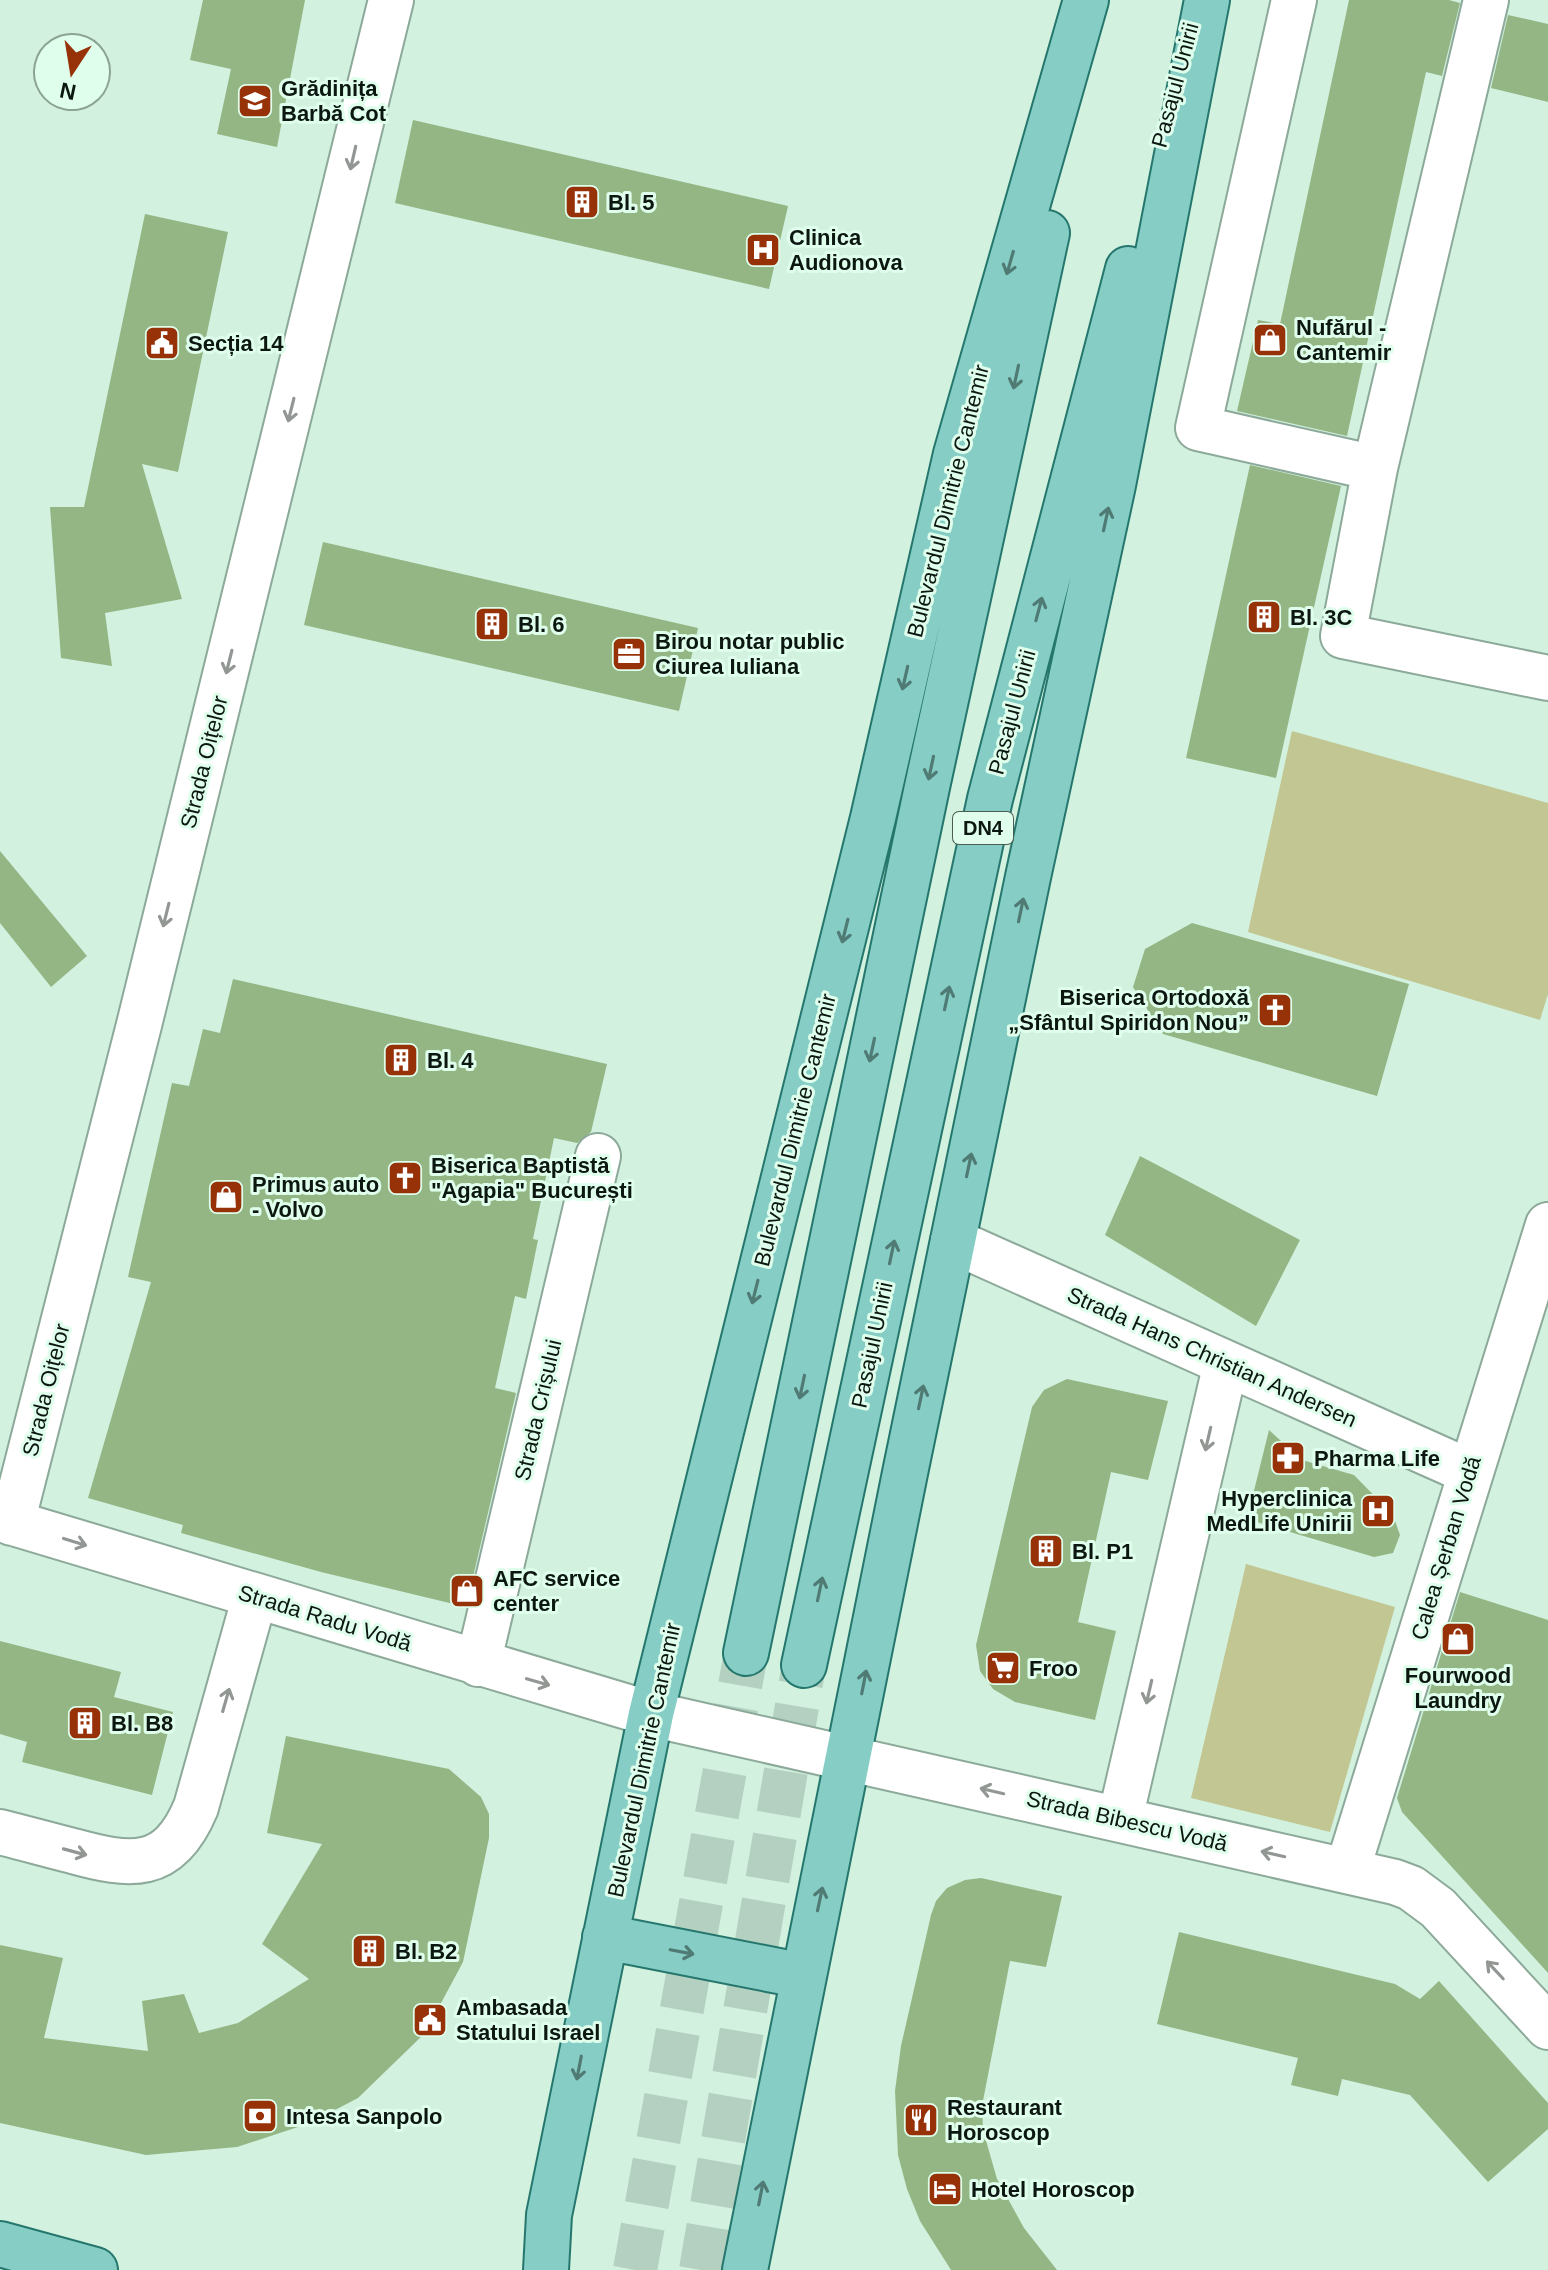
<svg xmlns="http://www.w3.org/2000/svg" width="1548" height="2270" viewBox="0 0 1548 2270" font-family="Helvetica,sans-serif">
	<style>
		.green { fill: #c2c692 }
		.building { fill: #94b684 }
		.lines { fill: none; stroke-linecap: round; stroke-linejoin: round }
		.major-tunnel { stroke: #b4d0c0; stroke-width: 44; stroke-dasharray: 44 22; stroke-linecap: butt }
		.minor-casing { stroke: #8ca999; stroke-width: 48 }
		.major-casing { stroke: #25776d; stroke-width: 48 }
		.minor { stroke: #fff; stroke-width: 44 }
		.major { stroke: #85cdc5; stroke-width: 44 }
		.oneway { stroke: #929794 }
		.oneway2 { stroke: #4f7b74 }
		.labels { text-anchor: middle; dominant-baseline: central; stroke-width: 6; stroke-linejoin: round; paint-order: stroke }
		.shield { fill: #dfffec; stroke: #4b5d53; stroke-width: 2 }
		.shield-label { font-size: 20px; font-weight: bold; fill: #0c1711 }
		.street-label { font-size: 22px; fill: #0c1711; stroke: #dfffec }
		.poi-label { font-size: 22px; font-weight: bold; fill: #0c1711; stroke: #dfffec; text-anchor: start }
	</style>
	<rect width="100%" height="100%" fill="#d2f1df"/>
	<path class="green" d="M1292 731 1548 803V994L1540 1020 1248 932Z
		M1246 1564 1395 1607 1330 1832 1191 1798Z"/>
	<path class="building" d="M203 0H305L277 147 217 134 231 69 190 60Z
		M1349 0H1449L1460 3 1442 76 1426 72 1347 436 1237 411 1258 320 1280 324Z
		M1508 15 1548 24V102L1491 88Z
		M413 120 788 206 769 289 395 203Z
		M145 214 228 232 178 472 142 464 182 599 105 613 112 666 61 658 50 507H84Z
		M1250 465 1341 486 1276 778 1186 758Z
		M323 542 698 628 679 711 304 625Z
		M0 851 87 956 51 987 0 923Z
		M1192 923 1409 984 1377 1096 1163 1034 1133 987 1145 949Z
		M233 979 607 1064 591 1132 577 1143 554 1138 533 1239 538 1240 526 1299 515 1296 495 1388 516 1393 466 1607 321 1572 181 1533 183 1525 88 1498 151 1282 128 1277 172 1083 189 1086 203 1029 220 1033Z
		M1140 1156 1300 1240 1256 1326 1105 1235Z
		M1067 1379 1168 1401 1148 1480 1111 1472 1078 1622 1116 1631 1095 1720 1015 1702 993 1689 980 1671 976 1645 1032 1407 1044 1390Z
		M1269 1430 1302 1460 1354 1475 1393 1515 1400 1535 1393 1553 1374 1557 1247 1519Z
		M1460 1592 1548 1620V1973L1402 1812 1397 1798Z
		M0 1641 121 1672 114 1697 173 1712 152 1795 22 1762 27 1742 0 1734Z
		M286 1736 449 1769 481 1797 489 1814V1838L463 1962 425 2033 358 2098 310 2123 237 2147 146 2155 0 2123V1945L63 1958 44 2038 148 2051 142 2001 184 1994 199 2033 238 2023 309 1979 262 1944 322 1844 267 1833Z
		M981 1878 1062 1896 1046 1967 1010 1961 982 2106 983 2130 997 2179 1024 2228 1057 2270H951L920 2221 907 2189 898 2155 895 2091 901 2046 931 1915 936 1901 947 1888 965 1880Z
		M1179 1932 1395 1984 1420 1999 1439 1981 1548 2103V2129L1488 2182 1410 2095 1342 2079 1338 2096 1291 2085 1298 2058 1157 2024Z"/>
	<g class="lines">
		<path class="major-tunnel" d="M635 2270 746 1653
			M701 2270 804 1665"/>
		<g class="minor-casing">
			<path id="minor" d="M1294 0 1198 428 1375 468
				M1486 0 1375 468 1343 636 1548 678
				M953 1241 1470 1472
				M0 1519 651 1714 1395 1882 1411 1888 1438 1908 1548 2027
				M12 1523 140 1021 391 0
				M478 1664 598 1156
				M1120 1819 1226 1363
				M0 1832C24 1838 49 1845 73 1851 131 1867 169 1872 196 1807L255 1596
				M1347 1871 1548 1225"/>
		</g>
		<g class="major-casing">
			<path id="major" d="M746 1653 927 787 1047 233
				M804 1665 990 799 1128 269
				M605 1937 804 1976
				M0 2244 95 2270
				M546 2270 549 2215 651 1714 873 818 956 454 1086 0
				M745 2270 905 1473 1028 877 1113 485 1207 0"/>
		</g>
		<use href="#minor" class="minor"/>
		<use href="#major" class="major"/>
	</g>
	<defs><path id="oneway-shaft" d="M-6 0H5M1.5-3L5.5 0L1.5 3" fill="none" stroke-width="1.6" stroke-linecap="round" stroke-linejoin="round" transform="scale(2)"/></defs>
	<g class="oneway">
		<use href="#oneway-shaft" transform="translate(353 158) rotate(103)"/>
		<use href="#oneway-shaft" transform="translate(291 410) rotate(104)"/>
		<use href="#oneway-shaft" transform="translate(229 662) rotate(104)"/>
		<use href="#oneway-shaft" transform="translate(166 915) rotate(104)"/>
		<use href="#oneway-shaft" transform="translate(1208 1439) rotate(103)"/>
		<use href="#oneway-shaft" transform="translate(75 1542) rotate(17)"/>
		<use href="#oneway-shaft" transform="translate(538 1682) rotate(16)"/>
		<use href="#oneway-shaft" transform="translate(1149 1692) rotate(103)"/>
		<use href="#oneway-shaft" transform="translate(226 1700) rotate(-74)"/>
		<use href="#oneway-shaft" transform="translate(992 1791) rotate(-167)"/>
		<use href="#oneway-shaft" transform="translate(75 1852) rotate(15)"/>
		<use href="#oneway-shaft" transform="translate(1273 1854) rotate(-167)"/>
		<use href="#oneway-shaft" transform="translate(1495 1970) rotate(-133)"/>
	</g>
	<g class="oneway2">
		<use href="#oneway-shaft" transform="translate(1010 263) rotate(106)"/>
		<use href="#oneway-shaft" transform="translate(1016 377) rotate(102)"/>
		<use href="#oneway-shaft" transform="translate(1106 519) rotate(-78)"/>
		<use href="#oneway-shaft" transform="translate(1039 609) rotate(-75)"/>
		<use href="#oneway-shaft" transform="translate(905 678) rotate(103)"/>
		<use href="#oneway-shaft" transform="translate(931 768) rotate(102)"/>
		<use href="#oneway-shaft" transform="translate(1021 910) rotate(-78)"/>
		<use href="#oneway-shaft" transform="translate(845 931) rotate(104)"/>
		<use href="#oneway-shaft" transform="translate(947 998) rotate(-78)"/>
		<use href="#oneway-shaft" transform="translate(872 1050) rotate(102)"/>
		<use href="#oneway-shaft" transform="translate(969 1165) rotate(-78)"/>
		<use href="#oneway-shaft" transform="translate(892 1252) rotate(-78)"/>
		<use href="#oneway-shaft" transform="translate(755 1292) rotate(104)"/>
		<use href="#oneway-shaft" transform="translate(802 1387) rotate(102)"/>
		<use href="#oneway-shaft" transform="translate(921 1397) rotate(-78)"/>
		<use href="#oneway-shaft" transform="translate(820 1589) rotate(-78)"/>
		<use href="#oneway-shaft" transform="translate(864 1682) rotate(-79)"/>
		<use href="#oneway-shaft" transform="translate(820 1899) rotate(-78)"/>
		<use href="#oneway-shaft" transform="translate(682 1952) rotate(11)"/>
		<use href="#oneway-shaft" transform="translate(579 2068) rotate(101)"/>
		<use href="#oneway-shaft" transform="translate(761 2193) rotate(-79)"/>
	</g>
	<defs>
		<g id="school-square" transform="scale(1.8)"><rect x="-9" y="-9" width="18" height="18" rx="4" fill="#973108" stroke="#dfffec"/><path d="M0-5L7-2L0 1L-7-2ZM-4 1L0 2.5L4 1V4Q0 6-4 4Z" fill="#fff"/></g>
		<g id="building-square" transform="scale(1.8)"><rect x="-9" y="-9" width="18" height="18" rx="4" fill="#973108" stroke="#dfffec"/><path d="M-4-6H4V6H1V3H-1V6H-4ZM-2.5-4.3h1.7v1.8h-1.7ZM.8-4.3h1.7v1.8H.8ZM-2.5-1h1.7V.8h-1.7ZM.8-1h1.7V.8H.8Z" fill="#fff"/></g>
		<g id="hospital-square" transform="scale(1.8)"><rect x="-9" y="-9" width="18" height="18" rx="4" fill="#973108" stroke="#dfffec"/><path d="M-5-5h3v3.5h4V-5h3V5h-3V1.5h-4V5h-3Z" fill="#fff"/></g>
		<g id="shop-square" transform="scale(1.8)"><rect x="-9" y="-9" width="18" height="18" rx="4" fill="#973108" stroke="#dfffec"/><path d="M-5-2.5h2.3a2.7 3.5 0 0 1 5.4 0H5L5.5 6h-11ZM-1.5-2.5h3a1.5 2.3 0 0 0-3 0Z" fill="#fff"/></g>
		<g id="civic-square" transform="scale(1.8)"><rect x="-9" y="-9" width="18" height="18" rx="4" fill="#973108" stroke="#dfffec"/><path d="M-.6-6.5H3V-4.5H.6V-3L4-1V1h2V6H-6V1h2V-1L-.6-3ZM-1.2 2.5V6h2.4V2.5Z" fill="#fff"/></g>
		<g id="office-square" transform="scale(1.8)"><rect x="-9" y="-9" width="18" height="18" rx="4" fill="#973108" stroke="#dfffec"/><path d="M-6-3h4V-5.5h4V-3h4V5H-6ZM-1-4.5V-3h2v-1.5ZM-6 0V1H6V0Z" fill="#fff"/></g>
		<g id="church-square" transform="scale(1.8)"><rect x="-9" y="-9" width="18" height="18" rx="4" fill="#973108" stroke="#dfffec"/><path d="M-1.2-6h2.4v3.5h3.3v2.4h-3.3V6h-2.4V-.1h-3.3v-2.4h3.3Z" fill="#fff"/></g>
		<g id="pharmacy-square" transform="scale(1.8)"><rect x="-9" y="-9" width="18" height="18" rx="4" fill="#973108" stroke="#dfffec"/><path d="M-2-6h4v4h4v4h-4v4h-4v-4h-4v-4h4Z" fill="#fff"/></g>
		<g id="supermarket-square" transform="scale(1.8)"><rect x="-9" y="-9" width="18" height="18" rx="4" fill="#973108" stroke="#dfffec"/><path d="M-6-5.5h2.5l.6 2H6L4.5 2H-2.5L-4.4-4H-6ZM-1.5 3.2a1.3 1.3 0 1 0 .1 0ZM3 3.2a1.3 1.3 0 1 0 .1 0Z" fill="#fff"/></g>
		<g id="bank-square" transform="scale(1.8)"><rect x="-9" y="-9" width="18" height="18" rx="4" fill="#973108" stroke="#dfffec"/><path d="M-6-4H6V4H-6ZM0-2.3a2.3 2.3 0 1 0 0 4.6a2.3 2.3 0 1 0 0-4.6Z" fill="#fff"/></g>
		<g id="restaurant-square" transform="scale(1.8)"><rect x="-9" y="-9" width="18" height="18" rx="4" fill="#973108" stroke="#dfffec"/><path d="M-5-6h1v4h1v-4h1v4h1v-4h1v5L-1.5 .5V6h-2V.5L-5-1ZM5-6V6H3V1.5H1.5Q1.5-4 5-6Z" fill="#fff"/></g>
		<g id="hotel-square" transform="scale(1.8)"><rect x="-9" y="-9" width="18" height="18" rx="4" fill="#973108" stroke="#dfffec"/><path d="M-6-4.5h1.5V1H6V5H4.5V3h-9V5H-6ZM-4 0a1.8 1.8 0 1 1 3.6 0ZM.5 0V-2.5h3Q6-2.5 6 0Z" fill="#fff"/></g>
	</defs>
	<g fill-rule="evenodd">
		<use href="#school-square" x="255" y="101"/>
		<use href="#building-square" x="582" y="202"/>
		<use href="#hospital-square" x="763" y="250"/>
		<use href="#shop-square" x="1270" y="340"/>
		<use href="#civic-square" x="162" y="343"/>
		<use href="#building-square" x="1264" y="617"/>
		<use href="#building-square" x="492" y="624"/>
		<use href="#office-square" x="629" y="654"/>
		<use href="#church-square" x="1275" y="1010"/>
		<use href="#building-square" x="401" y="1060"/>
		<use href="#church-square" x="405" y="1178"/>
		<use href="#shop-square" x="226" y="1197"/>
		<use href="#pharmacy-square" x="1288" y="1458"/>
		<use href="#hospital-square" x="1378" y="1511"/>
		<use href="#building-square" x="1046" y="1551"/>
		<use href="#shop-square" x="467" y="1591"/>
		<use href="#shop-square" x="1458" y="1639"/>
		<use href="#supermarket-square" x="1003" y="1668"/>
		<use href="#building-square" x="85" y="1723"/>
		<use href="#building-square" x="369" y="1951"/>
		<use href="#civic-square" x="430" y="2020"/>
		<use href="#bank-square" x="260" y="2116"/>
		<use href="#restaurant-square" x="921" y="2120"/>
		<use href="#hotel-square" x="945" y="2189"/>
	</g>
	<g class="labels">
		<rect class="shield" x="953" y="812" width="60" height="32" rx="6"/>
		<g class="shield-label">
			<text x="983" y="828">DN4</text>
		</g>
		<g class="street-label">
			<text transform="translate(1175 85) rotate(-75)">Pasajul Unirii</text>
			<text transform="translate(948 501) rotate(-76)">Bulevardul Dimitrie Cantemir</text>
			<text transform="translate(1012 712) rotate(-75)">Pasajul Unirii</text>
			<text transform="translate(204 762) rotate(-76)">Strada Oițelor</text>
			<text transform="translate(795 1130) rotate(-76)">Bulevardul Dimitrie Cantemir</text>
			<text transform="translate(872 1345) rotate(-78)">Pasajul Unirii</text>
			<text transform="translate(1212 1357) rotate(24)">Strada Hans Christian Andersen</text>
			<text transform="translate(46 1390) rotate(-76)">Strada Oițelor</text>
			<text transform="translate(538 1410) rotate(-77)">Strada Crișului</text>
			<text transform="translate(1446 1548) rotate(-73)">Calea Șerban Vodă</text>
			<text transform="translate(325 1618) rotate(17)">Strada Radu Vodă</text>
			<text transform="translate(644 1760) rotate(-78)">Bulevardul Dimitrie Cantemir</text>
			<text transform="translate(1127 1821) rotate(13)">Strada Bibescu Vodă</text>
		</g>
		<g class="poi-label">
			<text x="281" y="88">Grădinița<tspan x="281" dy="25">Barbă Cot</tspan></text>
			<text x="608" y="202">Bl. 5</text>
			<text x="789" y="237">Clinica<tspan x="789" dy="25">Audionova</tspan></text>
			<text x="1296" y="327">Nufărul -<tspan x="1296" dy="25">Cantemir</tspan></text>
			<text x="188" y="343">Secția 14</text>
			<text x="1290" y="617">Bl. 3C</text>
			<text x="518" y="624">Bl. 6</text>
			<text x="655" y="641">Birou notar public<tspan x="655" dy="25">Ciurea Iuliana</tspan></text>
			<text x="1249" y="997" text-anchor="end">Biserica Ortodoxă<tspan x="1249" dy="25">„Sfântul Spiridon Nou”</tspan></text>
			<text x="427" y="1060">Bl. 4</text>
			<text x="431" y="1165">Biserica Baptistă<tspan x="431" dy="25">"Agapia" București</tspan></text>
			<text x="252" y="1184">Primus auto<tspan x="252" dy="25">- Volvo</tspan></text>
			<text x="1314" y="1458">Pharma Life</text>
			<text x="1352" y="1498" text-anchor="end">Hyperclinica<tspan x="1352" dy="25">MedLife Unirii</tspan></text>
			<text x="1072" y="1551">Bl. P1</text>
			<text x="493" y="1578">AFC service<tspan x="493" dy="25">center</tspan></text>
			<text x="1029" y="1668">Froo</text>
			<text x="1458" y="1675" text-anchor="middle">Fourwood<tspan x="1458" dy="25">Laundry</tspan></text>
			<text x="111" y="1723">Bl. B8</text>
			<text x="395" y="1951">Bl. B2</text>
			<text x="456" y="2007">Ambasada<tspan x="456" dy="25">Statului Israel</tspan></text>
			<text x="947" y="2107">Restaurant<tspan x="947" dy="25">Horoscop</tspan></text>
			<text x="286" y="2116">Intesa Sanpolo</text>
			<text x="971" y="2189">Hotel Horoscop</text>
		</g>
	</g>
	<g transform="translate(72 72) rotate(192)"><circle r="38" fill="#dfffec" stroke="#8ba294" stroke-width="2"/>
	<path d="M0-6L14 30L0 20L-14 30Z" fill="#973108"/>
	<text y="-12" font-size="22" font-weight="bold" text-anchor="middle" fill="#0c1711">N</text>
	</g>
</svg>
